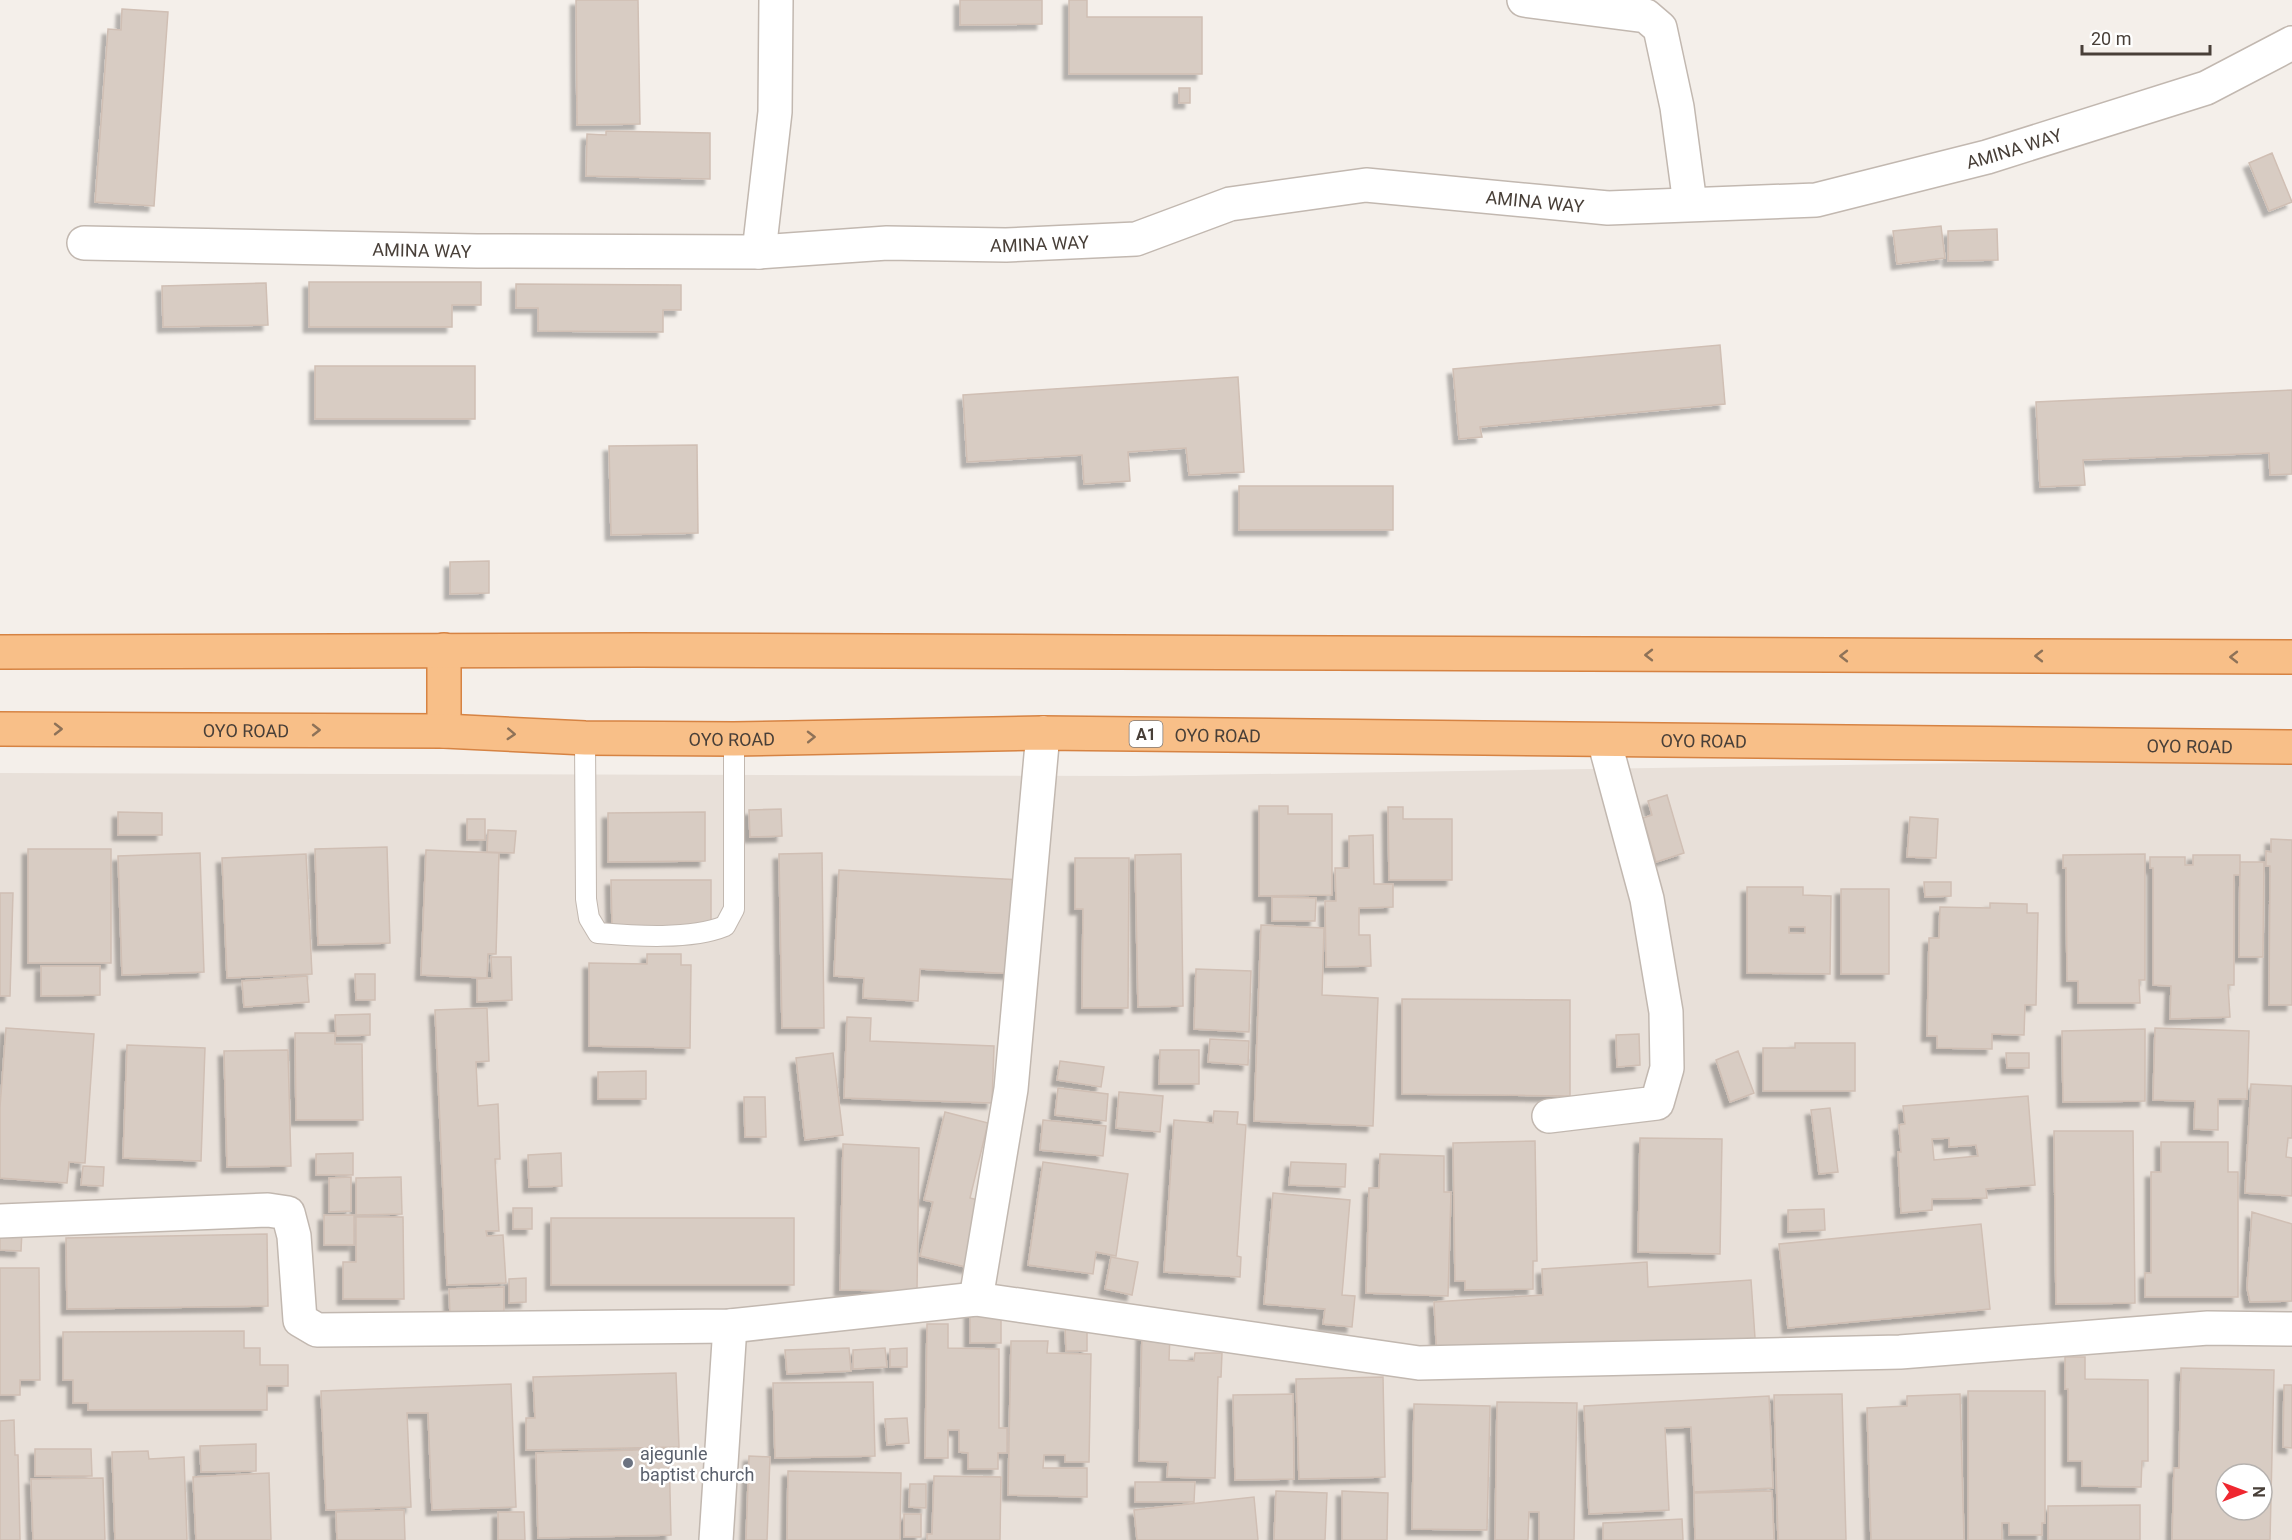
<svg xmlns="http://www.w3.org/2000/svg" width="2292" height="1540" viewBox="0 0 2292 1540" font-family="Roboto,sans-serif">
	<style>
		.residential { fill: #e8e0d9; fill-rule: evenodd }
		.building { fill: #d8ccc3; stroke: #d0bfb4; stroke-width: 1.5; fill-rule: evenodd; filter: url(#shadow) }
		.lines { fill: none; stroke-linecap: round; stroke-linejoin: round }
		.service-casing { stroke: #c2b8b0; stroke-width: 22 }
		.minor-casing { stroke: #c2b8b0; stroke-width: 36 }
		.trunk-casing { stroke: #d68343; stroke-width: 36 }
		.service { stroke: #fff; stroke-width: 20 }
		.minor { stroke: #fff; stroke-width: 33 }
		.trunk { stroke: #f8bf88; stroke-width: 33 }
		.oneway { stroke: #8e7258 }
		.worship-dot { fill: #6b7280; stroke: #fff; stroke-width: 2 }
		.labels { text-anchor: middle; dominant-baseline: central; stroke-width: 5; stroke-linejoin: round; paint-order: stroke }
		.shield { fill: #fff; stroke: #7f7974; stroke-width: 1.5 }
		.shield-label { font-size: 16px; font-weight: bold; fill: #483f38 }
		.street-label { font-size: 18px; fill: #483f38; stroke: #fff }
		.worship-label { font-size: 18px; fill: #5b616d; stroke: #fff; text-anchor: start }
	</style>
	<defs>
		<filter id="shadow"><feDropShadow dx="-5.5" dy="5.5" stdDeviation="1.5" flood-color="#0004"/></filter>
	</defs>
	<rect width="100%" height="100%" fill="#f4efea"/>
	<path class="residential" d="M2292 758V1540H0V773L1135 776ZM2226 1474H2262V1510H2226Z"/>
	<path class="building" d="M576 0H638L640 124 577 125Z
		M960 0H1042V24L960 25Z
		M1069 0H1087V17H1202V74H1069Z
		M122 9 168 12 154 206 95 202 108 29 121 30Z
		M1179 88H1190V103H1179Z
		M606 131 710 133V179L586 176 587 134 606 135Z
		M2272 153 2292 202 2269 211 2249 163Z
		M1941 226 1945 258 1897 264 1893 231Z
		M1997 229 1998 260 1948 261V231Z
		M309 282H481V305H452V327H309Z
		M266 283 268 325 163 327 162 286Z
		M516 284 681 285V310H663V332L538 331V308H516Z
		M1720 345 1725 404 1480 427 1482 437 1459 439 1453 369Z
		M315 366H475V419H315Z
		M1238 377 1244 472 1189 475 1186 448 1128 452 1130 481 1084 484 1082 455 967 462 963 395Z
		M2292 390V474L2270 475 2269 453 2083 460 2085 485 2040 487 2036 402Z
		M697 445 698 533 611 535 609 446Z
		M1239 486H1393V530H1239Z
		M489 561V593L450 594V562Z
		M1667 795 1684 853 1656 862 1643 818 1652 815 1648 801Z
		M1259 806H1288V814H1332V895L1259 896Z
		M1388 807H1403V819H1452V880H1389Z
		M781 809 782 836 750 837 749 810Z
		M118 812 162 813V835H118Z
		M705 812V861L608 862V813Z
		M1910 817 1938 819 1936 858 1907 857Z
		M467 819H485V840H467Z
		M488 830 516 831 514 853 487 852Z
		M1373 835 1374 884H1393V907L1359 908V935H1370L1371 966 1326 967 1325 901H1336L1335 868H1349V836Z
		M2271 839 2292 840V1005H2269L2270 866H2266V851L2271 852Z
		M387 847 390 943 318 945 315 849Z
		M28 849H111V963H28Z
		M426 850 499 853 496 954H488L487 978 421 975Z
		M200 853 204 972 122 975 118 856Z
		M822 853 824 1028H782L779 854Z
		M306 854 312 974 227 978 222 858Z
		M1181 854 1183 1006 1138 1007 1135 855Z
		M2145 854V980H2139L2140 1003H2078V981H2067L2066 868H2063V855Z
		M2193 855H2240V875H2234V985H2228L2230 1017 2170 1019 2171 986 2153 985V868H2150V857H2185V865H2193Z
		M1075 858H1129L1128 1008H1082L1083 909H1075Z
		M2240 862H2264L2263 957H2239Z
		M839 870 1022 880 1017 974 920 969 918 1001 863 998 864 978 834 976Z
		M611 880H711V926H612Z
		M1924 882H1951V896L1925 897Z
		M1747 887H1803V895L1831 896 1830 974 1747 973ZM1789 927H1805V933H1789Z
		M1841 889H1889V974H1841Z
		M0 893H13L10 996H0Z
		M1272 897 1316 898 1315 921H1272Z
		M1990 903 2027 904V913H2038L2036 1005H2025L2024 1035 1992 1034V1049L1937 1048V1036H1927L1929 938H1939L1940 907 1990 908Z
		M1261 925 1324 928 1322 995 1378 998 1373 1126 1254 1121Z
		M647 954H681V965H691L690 1048 589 1046V963L647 964Z
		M491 957H511L512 1000 477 1002V979L492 978Z
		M41 966H100V995L41 996Z
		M1196 969 1251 971 1249 1032 1194 1029Z
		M355 974H375V1000H356Z
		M307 976 309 1002 244 1007 242 981Z
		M1402 999 1570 1000V1096L1402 1094Z
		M487 1008 489 1061 476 1062 478 1106 498 1104 500 1159H495L499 1231H486L487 1236 503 1235 506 1283 447 1285 435 1010Z
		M370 1014V1035L336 1036 335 1015Z
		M847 1017 871 1018 870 1041 994 1046 992 1103 844 1098Z
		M6 1028 94 1034 85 1163 69 1162 67 1183 0 1178V1107Z
		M2155 1028 2249 1031 2247 1099H2218V1130L2194 1129 2195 1101 2153 1100Z
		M2145 1029V1101L2063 1102 2062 1031Z
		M295 1033H335V1044H362L363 1120H296Z
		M1639 1034 1640 1065 1617 1067 1616 1035Z
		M1210 1039 1249 1041 1248 1065 1208 1062Z
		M1795 1043H1855V1091H1763V1048H1795Z
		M127 1045 205 1048 201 1161 123 1158Z
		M288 1050 291 1166 227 1167 224 1051Z
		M1160 1050H1199V1084H1159Z
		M1738 1051 1754 1093 1730 1102 1716 1060Z
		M833 1053 843 1135 805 1140 796 1058Z
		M2006 1053H2029V1068H2007Z
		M1060 1061 1104 1067 1101 1087 1057 1080Z
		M646 1071V1099H598V1072Z
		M2251 1084 2292 1086V1138H2288L2286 1157 2292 1158V1196L2245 1193Z
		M1058 1088 1108 1094 1106 1121 1055 1115Z
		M1119 1092 1163 1096 1160 1132 1116 1128Z
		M2028 1096 2035 1185 1986 1189 1987 1198 1932 1199V1210L1901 1213 1898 1152H1901L1899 1125 1905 1124 1903 1106ZM1949 1138V1147L1976 1145 1978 1156 1934 1160 1932 1139Z
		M744 1097H765L766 1137H745Z
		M1830 1108 1838 1172 1819 1174 1811 1110Z
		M1214 1111 1238 1112 1237 1124 1246 1125 1237 1256 1241 1257 1240 1277 1164 1272 1174 1120 1213 1123Z
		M945 1112 988 1123 970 1198 986 1202 970 1268 920 1256 933 1202 924 1200Z
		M1043 1120 1106 1126 1103 1156 1040 1150Z
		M2054 1131H2133L2135 1303 2056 1304Z
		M1640 1138 1722 1139 1720 1254 1638 1252Z
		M1535 1141 1537 1261H1533V1289L1465 1290V1281H1455L1453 1143Z
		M2161 1142H2228V1172H2238V1297H2145V1273H2151V1172H2161Z
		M843 1144 919 1148 917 1291 840 1290Z
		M353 1153V1175H316V1154Z
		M561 1153 562 1186 529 1187 528 1155Z
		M1380 1154 1444 1156V1192H1451L1448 1296 1366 1293 1369 1188H1379Z
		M1043 1162 1128 1174 1116 1256 1096 1252 1093 1274 1028 1265Z
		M1291 1162 1346 1164 1345 1187 1289 1185Z
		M83 1166 104 1167 103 1186 81 1185Z
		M351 1177V1211L329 1212V1178Z
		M401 1177 402 1214 356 1215V1178Z
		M1273 1193 1350 1200 1342 1295 1355 1296 1352 1327 1323 1324 1325 1309 1264 1304Z
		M513 1208H532V1229H513Z
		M1824 1209 1825 1230 1788 1232V1210Z
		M2252 1212 2292 1224V1301L2250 1302 2247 1288Z
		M324 1215H354V1245H324Z
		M356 1217H403L404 1299H343V1262H356Z
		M551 1218H794V1285H551Z
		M1981 1224 1990 1309 1788 1328 1779 1244Z
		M0 1230 22 1231 21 1251 0 1250Z
		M267 1234 268 1306 67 1309 66 1238Z
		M1111 1257 1138 1262 1132 1295 1105 1289Z
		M1647 1262 1648 1287 1751 1280 1755 1338 1437 1360 1434 1302 1543 1295 1542 1269Z
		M0 1268H39L40 1380H20V1395H0Z
		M526 1278V1302L509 1303V1279Z
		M504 1287V1313L450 1316 449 1289Z
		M970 1310H1001V1343H970Z
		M927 1324H948V1348L999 1349V1428H1007V1453H998V1469H968V1453L959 1452V1430H948V1458H925Z
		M1065 1326H1087V1351H1066Z
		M244 1331V1348H260V1365H288V1386H267V1410H88V1403H73V1380H63V1332Z
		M1142 1333 1170 1334 1169 1360 1194 1361 1195 1353H1222L1221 1377H1218L1215 1478 1167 1477 1168 1462 1139 1461Z
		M1011 1341H1048L1047 1353 1091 1354 1089 1462H1065V1455H1044L1043 1468H1087V1497L1008 1495Z
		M849 1348 851 1371 787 1374 785 1350Z
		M885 1348 887 1367 853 1369V1350Z
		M907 1348V1367H890V1349Z
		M2065 1357H2085V1379L2148 1380V1461H2142L2141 1487 2082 1486V1461H2068V1389H2065Z
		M2181 1368 2274 1370 2270 1540H2172L2174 1468H2179ZM2226 1474H2262V1510H2226Z
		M676 1373 679 1447 526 1450V1418H535L533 1377Z
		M1383 1377 1385 1477 1299 1479 1296 1379Z
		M873 1382 875 1456 775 1458 773 1383Z
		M511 1384 516 1507 432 1510 428 1413H407L411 1507 326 1510 321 1391Z
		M2284 1385H2292V1448L2283 1447Z
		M1968 1391H2045V1523H2042V1535H2009V1523H2002V1540H1968Z
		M1293 1394 1294 1479 1235 1480 1233 1395Z
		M1842 1394 1846 1540H1778L1774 1395Z
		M1960 1394 1964 1540H1871L1867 1408 1907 1406V1396Z
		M1769 1396 1773 1488 1694 1492 1691 1427 1665 1428 1669 1510 1589 1514 1584 1406Z
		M1497 1402 1577 1403 1574 1540H1539V1512H1529L1528 1540H1495Z
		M1414 1404 1490 1406 1487 1530 1412 1529Z
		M907 1418 909 1443 887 1445 885 1419Z
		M14 1420 15 1455H18L20 1540H0V1421Z
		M256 1444V1471L201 1472 200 1446Z
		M35 1449H91L92 1476H35Z
		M669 1449 671 1535 538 1538 536 1453Z
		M148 1451 149 1459 184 1457 187 1540H115L112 1452Z
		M749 1456 770 1457 767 1540H746Z
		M788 1471 901 1473 900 1540H787Z
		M269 1473 271 1540H196L193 1477Z
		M934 1476 1001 1477 1000 1540H927V1534H932Z
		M103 1478 105 1540H33L31 1479Z
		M1135 1482H1195L1194 1502H1135Z
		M910 1484H926V1508L909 1507Z
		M1276 1491 1327 1493 1325 1540H1274Z
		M1342 1491 1388 1493 1387 1540H1342Z
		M1772 1491 1774 1540H1695L1694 1493Z
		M1254 1497 1258 1540H1137L1134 1510Z
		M2140 1505V1540H2048V1506Z
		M404 1510 405 1540H337L336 1512Z
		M498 1512H524L525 1540H498Z
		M904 1514H921V1537H904Z
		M1682 1519 1683 1540H1603V1523Z"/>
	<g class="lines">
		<g class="service-casing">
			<path id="service" d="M585 738 586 899 589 918 598 933C635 936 691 940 725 926L734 909V739"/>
		</g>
		<g class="minor-casing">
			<g id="minor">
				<path d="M1524 0 1646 16 1660 28 1677 107 1690 204"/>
				<path id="s1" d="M84 243 477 251 759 252 887 243 1006 245 1136 239 1230 204 1366 185 1608 208 1816 200 1987 157 2206 88 2292 43"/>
				<path d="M759 252 775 112 776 0"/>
				<path d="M1549 1116 1657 1103 1667 1068 1666 1012 1647 899 1604 740"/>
				<path d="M0 1221 268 1210 288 1213 294 1236 300 1320 317 1330 730 1326 976 1299 1419 1363 1900 1352 2208 1328 2292 1329"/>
				<path d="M976 1299 1011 1089 1043 733"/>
				<path d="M716 1540 730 1326"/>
			</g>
		</g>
		<g class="trunk-casing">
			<g id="trunk">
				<path d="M444 650V731"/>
				<path d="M0 652 638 650 2292 657"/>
				<path id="s2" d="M0 729 444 731 585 738 734 739 1043 733 2292 747"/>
			</g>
		</g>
		<use href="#service" class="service"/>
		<use href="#minor" class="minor"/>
		<use href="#trunk" class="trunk"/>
	</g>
	<defs><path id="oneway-chevron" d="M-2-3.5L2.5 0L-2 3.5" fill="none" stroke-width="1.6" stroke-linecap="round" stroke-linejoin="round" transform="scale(1.5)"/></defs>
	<g class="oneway">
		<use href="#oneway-chevron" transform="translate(1649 655) rotate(-180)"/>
		<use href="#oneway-chevron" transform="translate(1844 656) rotate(-180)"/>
		<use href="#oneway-chevron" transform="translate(2039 656) rotate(-180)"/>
		<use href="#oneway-chevron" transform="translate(2234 657) rotate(-180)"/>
		<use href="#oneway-chevron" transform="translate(58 729)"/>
		<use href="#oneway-chevron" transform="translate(316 730)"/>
		<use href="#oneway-chevron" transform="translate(511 734) rotate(3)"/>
		<use href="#oneway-chevron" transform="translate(811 737) rotate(-1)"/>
	</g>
	<circle class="worship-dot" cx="628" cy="1463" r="6"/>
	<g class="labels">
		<rect class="shield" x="1129.5" y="721" width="33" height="26" rx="4.5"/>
		<g class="shield-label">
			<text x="1146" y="734">A1</text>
		</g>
		<g class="street-label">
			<text stroke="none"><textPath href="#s1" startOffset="1946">AMINA WAY</textPath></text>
			<text stroke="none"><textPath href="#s1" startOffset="1460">AMINA WAY</textPath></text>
			<text stroke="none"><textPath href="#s1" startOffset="956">AMINA WAY</textPath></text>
			<text stroke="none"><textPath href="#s1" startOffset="338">AMINA WAY</textPath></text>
			<text stroke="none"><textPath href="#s2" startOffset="246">OYO ROAD</textPath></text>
			<text stroke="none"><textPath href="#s2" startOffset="1218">OYO ROAD</textPath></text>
			<text stroke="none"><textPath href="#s2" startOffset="732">OYO ROAD</textPath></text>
			<text stroke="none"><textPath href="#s2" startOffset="1704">OYO ROAD</textPath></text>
			<text stroke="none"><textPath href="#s2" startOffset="2190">OYO ROAD</textPath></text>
		</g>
		<g class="worship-label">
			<text x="640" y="1453">ajegunle<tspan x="640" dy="21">baptist church</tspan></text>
		</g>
	</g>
	<g transform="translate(2244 1492) rotate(90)"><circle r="28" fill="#ffffff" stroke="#b6b2af" stroke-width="1.5"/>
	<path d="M0-4.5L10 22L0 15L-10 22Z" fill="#ef2730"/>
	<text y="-9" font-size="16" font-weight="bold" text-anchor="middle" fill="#483f38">N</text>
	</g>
	<path d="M2082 45v9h128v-9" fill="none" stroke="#483f38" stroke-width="3"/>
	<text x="2091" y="45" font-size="18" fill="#483f38" stroke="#ffffff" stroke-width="4.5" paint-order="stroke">20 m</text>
</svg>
